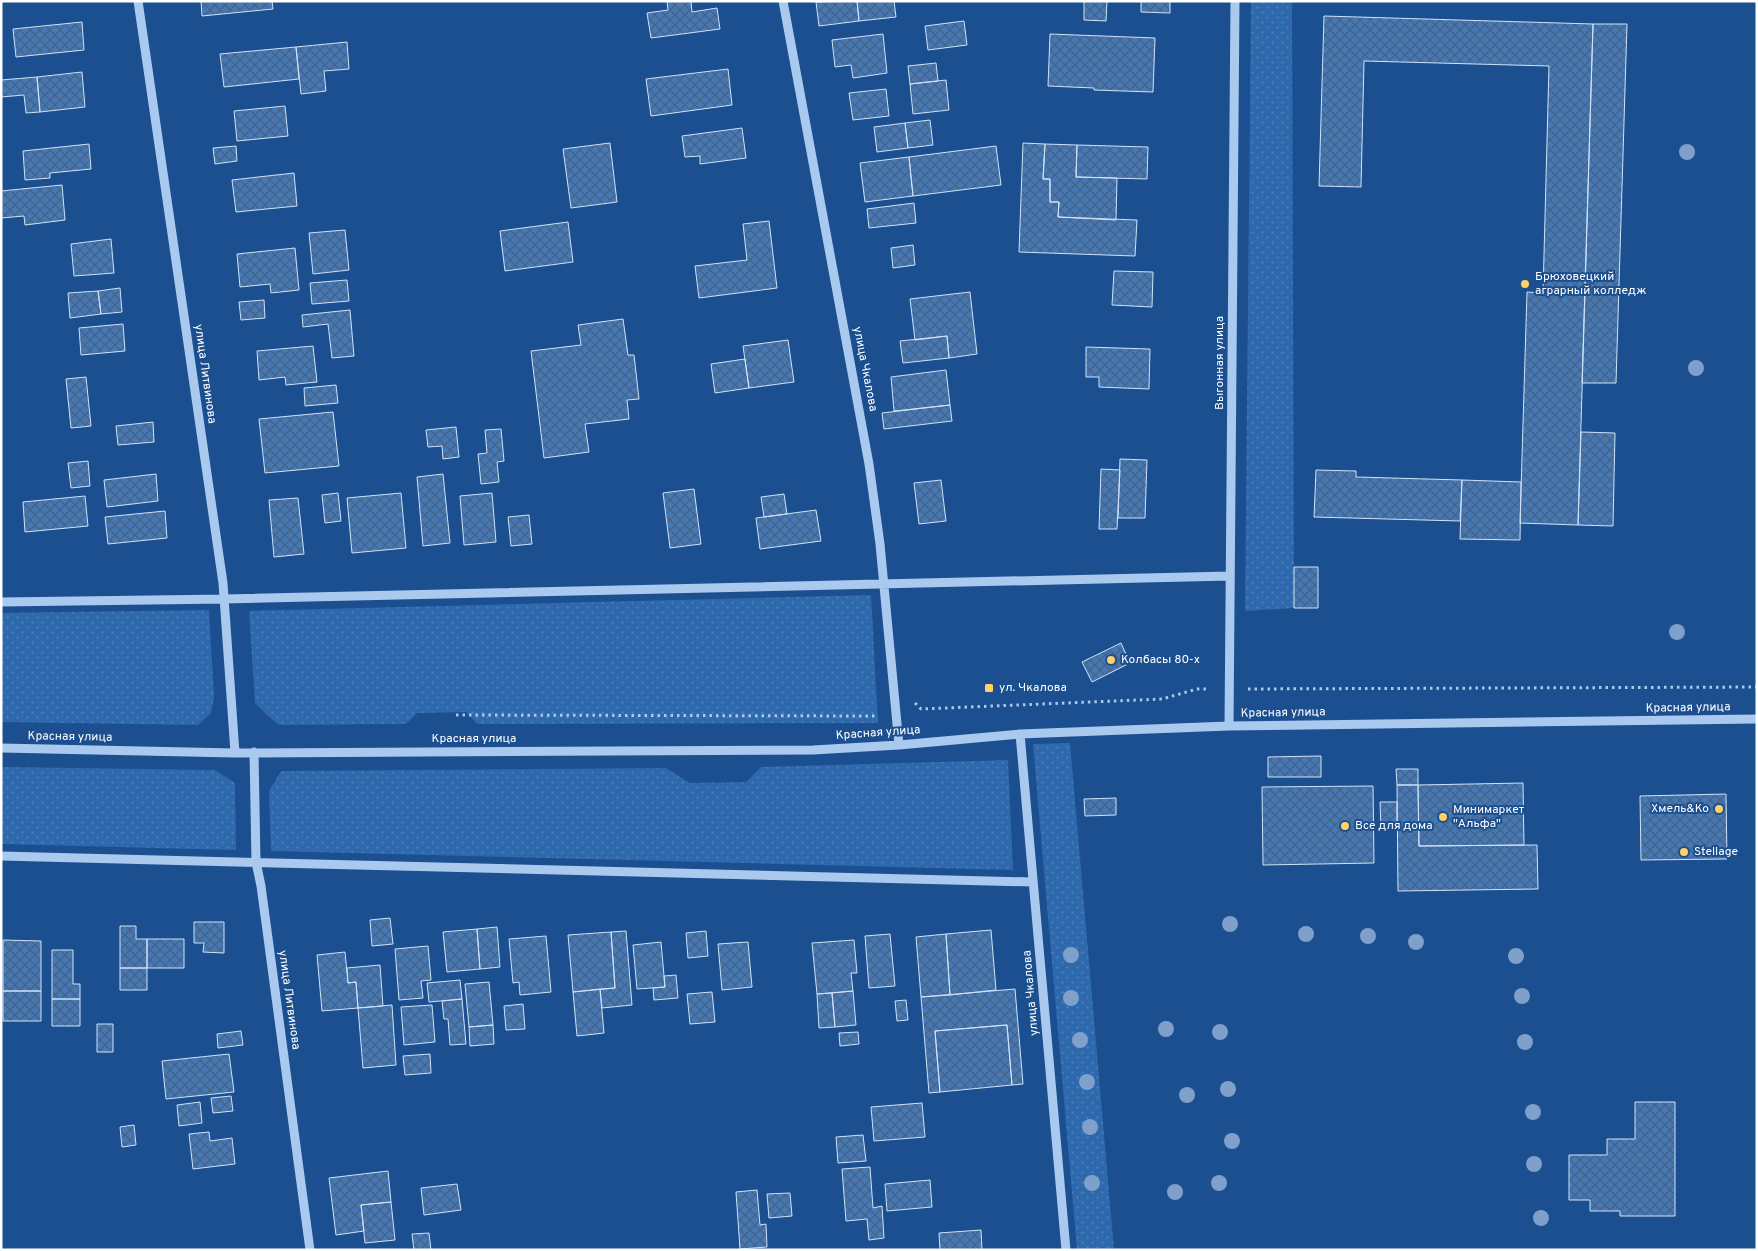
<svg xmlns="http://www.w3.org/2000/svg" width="1758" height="1251" viewBox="0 0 1758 1251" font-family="Overpass,sans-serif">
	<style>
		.grass { fill: url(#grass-dots) }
		.building { fill: url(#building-cross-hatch); stroke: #cfe3fa }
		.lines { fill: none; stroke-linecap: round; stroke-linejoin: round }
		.path { stroke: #a9c9ee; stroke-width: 3; stroke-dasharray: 2.5 4; stroke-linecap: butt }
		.minor { stroke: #a9c9ee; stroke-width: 9 }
		.tree { fill: #7ea0ca }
		.poi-dot { fill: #ffd166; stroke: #1b4f8f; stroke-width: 2 }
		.labels { text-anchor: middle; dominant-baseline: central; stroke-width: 4; stroke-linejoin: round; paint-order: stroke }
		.poi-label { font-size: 12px; fill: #fff; stroke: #1b4f8f; text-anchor: start }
		.street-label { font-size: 12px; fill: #fff; stroke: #1b4f8f }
	</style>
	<defs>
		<pattern id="grass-dots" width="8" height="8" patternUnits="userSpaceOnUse" patternTransform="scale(1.25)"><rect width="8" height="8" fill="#2e69ad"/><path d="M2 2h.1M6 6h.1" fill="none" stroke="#4d80b9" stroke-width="1.8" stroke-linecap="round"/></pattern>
		<pattern id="building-cross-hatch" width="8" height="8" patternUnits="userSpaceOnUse" patternTransform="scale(1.25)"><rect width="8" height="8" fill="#4478b7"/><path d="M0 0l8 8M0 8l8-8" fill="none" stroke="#486282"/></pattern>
	</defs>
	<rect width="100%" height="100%" fill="#1b4f8f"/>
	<path class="grass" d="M1251 1H1292L1294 608 1245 611Z
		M871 595 878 723 477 724 466 712 417 713 406 724 279 725 266 714 255 703 249 611Z
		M209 610 214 697 211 713 198 725 1 722V613Z
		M1070 743 1114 1250H1077L1033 744Z
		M1008 760 1013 870 271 851 269 791 281 771 666 768 690 783 746 782 761 767Z
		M1 767 215 770 235 783 236 850 1 844Z"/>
	<path class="building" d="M201 1H272L273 9 202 16Z
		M667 1H691L692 12 717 8 720 29 651 38 647 13 668 10Z
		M857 1H894L896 17 859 21Z
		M857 1 859 21 819 26 816 2Z
		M1084 1H1107L1106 21 1084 20Z
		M1141 1H1170V13L1141 12Z
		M1324 16 1593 24 1578 525 1520 523 1527 292 1543 293 1549 66 1364 61 1361 187 1319 186Z
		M964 21 967 45 928 50 925 26Z
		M82 22 84 50 16 57 13 29Z
		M1593 24H1627L1616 383H1582Z
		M883 34 887 73 853 78 851 65 835 67 832 40Z
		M1050 34 1155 38 1153 92 1094 90V88L1048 86Z
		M347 42 349 69 324 71 326 91 301 94 296 47Z
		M296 47 299 79 224 87 220 54Z
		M936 63 938 81 910 84 908 66Z
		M728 69 732 105 651 116 646 79Z
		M82 72 85 107 40 112 37 77Z
		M37 77 40 112 26 113 24 95 1 97V80Z
		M946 80 949 110 913 114 910 84Z
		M886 89 889 116 853 120 849 93Z
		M285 106 288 136 237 141 234 111Z
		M930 120 933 145 908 148 905 123Z
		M905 123 908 148 877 152 874 127Z
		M742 128 746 158 700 164V156L685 157 682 136Z
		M610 143 617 202 571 208 563 149Z
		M1023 143 1045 144 1043 179H1050V202H1059L1058 217 1137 220 1135 256 1019 252Z
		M89 144 91 169 50 173V178L25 180 23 151Z
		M1045 144 1077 145 1076 177 1117 178 1116 220 1058 217 1059 202H1050V179H1043Z
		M1077 145 1148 147 1147 179 1076 177Z
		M236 146 237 161 215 164 213 148Z
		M996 146 1001 185 913 196 909 157Z
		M909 157 913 196 865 202 860 163Z
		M294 173 297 206 236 212 232 180Z
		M62 185 65 220 25 225 24 216 1 218V191Z
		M914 203 916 223 869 228 867 209Z
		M769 221 777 288 699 298 695 266 747 260 743 224Z
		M568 222 573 262 505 271 500 231Z
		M345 230 349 270 313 274 309 233Z
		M111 239 114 273 74 276 71 244Z
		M913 245 915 265 893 268 891 248Z
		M295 248 299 290 271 293 270 284 240 287 237 254Z
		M1114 271 1153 272 1152 307 1112 305Z
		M347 280 349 301 312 304 310 283Z
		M120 288 122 312 101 314 98 291Z
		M98 291 101 314 70 318 68 293Z
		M970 292 977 354 949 358 947 336 915 340 910 299Z
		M264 300 265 318 241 320 239 302Z
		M350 310 354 356 332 358 328 324 303 327 302 315Z
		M623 319 628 355H634L639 399 627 400 629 419 585 424 589 452 544 458 531 351 581 345 578 325Z
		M123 324 125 351 81 355 79 328Z
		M947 336 949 358 903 363 900 341Z
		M788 340 794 382 749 388 743 346Z
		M313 346 317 382 286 385 285 377 259 380 257 351Z
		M1086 347 1150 349 1149 389 1099 387V377H1086Z
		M745 359 749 388 715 393 711 364Z
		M946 370 950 405 894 411 891 377Z
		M86 377 91 426 71 428 66 379Z
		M336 385 338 403 305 406 304 388Z
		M950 405 952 421 884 429 882 413Z
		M333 412 339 466 265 473 259 419Z
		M153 422 154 442 118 445 116 426Z
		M456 427 459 457 443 459 442 446 428 447 426 430Z
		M501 429 504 461 497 462 499 482 481 484 478 454 487 453 485 430Z
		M1581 432 1615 433 1613 526 1578 525Z
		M1120 459 1147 460 1145 518H1118Z
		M88 461 90 486 71 488 68 463Z
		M1101 469 1120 470 1117 529H1099Z
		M1316 470 1356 471V477L1462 480 1460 521 1314 517Z
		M156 474 158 501 107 507 104 480Z
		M443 474 450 543 423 546 417 477Z
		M941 480 946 521 919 524 914 483Z
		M1462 480 1521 482 1520 540 1460 539Z
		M694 489 701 544 670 548 663 493Z
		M338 493 341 521 325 523 322 495Z
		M401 493 406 548 352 553 347 498Z
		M492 493 496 542 464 545 460 496Z
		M784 494 787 514 764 517 761 497Z
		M85 496 88 526 25 532 23 502Z
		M298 498 304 554 274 557 269 500Z
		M816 510 821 541 760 549 756 518Z
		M165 511 167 538 108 544 105 517Z
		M529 515 532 544 511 546 508 517Z
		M1294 567H1318V608H1294Z
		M1121 643 1130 663 1092 682 1082 662Z
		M1321 756V777H1268V757Z
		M1396 769H1418V785H1397Z
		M1523 783 1524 845 1419 846 1418 785Z
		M1397 785H1418L1419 846 1537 845 1538 889 1398 891Z
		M1373 786 1374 863 1263 865 1262 787Z
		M1726 794 1727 859 1641 860 1640 796Z
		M1116 798V815L1085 816 1084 799Z
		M1380 802H1397V828H1381Z
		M390 918 393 944 372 946 370 920Z
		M194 922H224V953L203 952 204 943H194Z
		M120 926H136V939H147V968H120Z
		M497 927 500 967 480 969 477 929Z
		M477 929 480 969 447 972 443 932Z
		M991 930 996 990 950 995 946 934Z
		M626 931 632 1005 602 1008 600 989 615 988 611 932Z
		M706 931 708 956 688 958 686 933Z
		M611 932 615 988 573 992 568 935Z
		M890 934 895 986 869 988 865 936Z
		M946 934 950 995 921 997 916 937Z
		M546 936 551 992 520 995 519 982 513 983 509 939Z
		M147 939H184V968H147Z
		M3 940 41 941V991H3Z
		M854 940 857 973H851L853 991 817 994 812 943Z
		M661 942 665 987 637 989 633 945Z
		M748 942 752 987 722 990 718 944Z
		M428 946 431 980 421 981 423 998 399 1000 395 949Z
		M52 950H73V984H80V999H52Z
		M345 952 348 983 356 982 358 1008 322 1011 317 955Z
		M380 965 383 1006 358 1008 356 982 348 983 347 968Z
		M120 968H147V990H120Z
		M676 975 678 998 654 1000 653 988 665 987 664 976Z
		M460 980 462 999 429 1002 427 983Z
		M489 982 493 1025 469 1027 465 984Z
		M600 989 604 1033 577 1036 573 992Z
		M1015 989 1023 1084 1012 1085 1007 1025 935 1031 940 1092 929 1093 921 997Z
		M3 991H41V1021H3Z
		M853 991 856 1025 835 1027 832 993Z
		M712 992 715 1022 690 1024 687 994Z
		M832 993 835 1027 819 1028 817 994Z
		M52 999H80V1026H52Z
		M462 999 466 1044 450 1045 448 1019H444L442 1001Z
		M906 1000 908 1020 897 1021 895 1001Z
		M523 1004 525 1029 506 1030 504 1006Z
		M392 1005 396 1065 363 1068 358 1008Z
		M432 1005 435 1042 404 1045 401 1007Z
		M97 1024H113V1052H97Z
		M493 1025 494 1044 470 1046 469 1027Z
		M1007 1025 1012 1085 940 1092 935 1031Z
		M241 1031 243 1045 218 1048 217 1034Z
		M858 1032 859 1044 840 1046 839 1033Z
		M229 1054 234 1092 166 1099 162 1061Z
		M430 1054 431 1073 405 1075 403 1056Z
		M231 1096 233 1111 213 1113 211 1098Z
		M200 1102 202 1123 179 1126 177 1105Z
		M1635 1102H1675V1216H1620V1211H1590V1200H1569V1155H1607V1139H1635Z
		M922 1103 925 1137 874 1141 871 1107Z
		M134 1125 136 1145 122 1147 120 1127Z
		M209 1132 210 1141 232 1138 235 1164 193 1169 189 1134Z
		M863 1135 866 1161 838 1163 836 1137Z
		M870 1167 873 1208 882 1206 884 1238 869 1240 867 1219 846 1221 842 1169Z
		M388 1171 391 1202 361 1205 364 1231 336 1235 329 1178Z
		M930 1180 932 1207 887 1211 885 1184Z
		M457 1184 461 1210 424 1215 421 1188Z
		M757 1190 760 1225 766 1224 767 1247 740 1249 736 1192Z
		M790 1193 792 1216 769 1218 767 1194Z
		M391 1202 395 1240 365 1243 361 1205Z
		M981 1230 982 1250H940L939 1233Z
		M429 1233 431 1250H414L412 1234Z"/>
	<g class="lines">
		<path class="path" d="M1248 689 1757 687
			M915 703 921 709 1162 699 1197 689H1209
			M456 715 873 716 876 712"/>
		<path class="minor" d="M138 1 223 583 235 753
			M783 1 869 464 880 544 899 745
			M1 602 225 599 1230 576
			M1229 726 1235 1
			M1020 734 1066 1250
			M1 748 235 753 813 750 899 745 1020 734 1229 726 1757 719
			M254 752 256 862 261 886 310 1250
			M1 856 1032 882"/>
	</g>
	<g class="tree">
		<circle cx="1687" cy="152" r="8"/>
		<circle cx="1696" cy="368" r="8"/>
		<circle cx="1677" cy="632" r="8"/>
		<circle cx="1230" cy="924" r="8"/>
		<circle cx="1306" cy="934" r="8"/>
		<circle cx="1368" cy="936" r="8"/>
		<circle cx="1416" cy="942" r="8"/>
		<circle cx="1071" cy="955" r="8"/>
		<circle cx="1516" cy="956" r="8"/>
		<circle cx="1522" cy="996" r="8"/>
		<circle cx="1071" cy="998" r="8"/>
		<circle cx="1166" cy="1029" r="8"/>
		<circle cx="1220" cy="1032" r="8"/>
		<circle cx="1080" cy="1040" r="8"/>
		<circle cx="1525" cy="1042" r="8"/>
		<circle cx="1087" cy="1082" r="8"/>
		<circle cx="1228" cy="1089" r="8"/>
		<circle cx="1187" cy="1095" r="8"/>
		<circle cx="1533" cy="1112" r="8"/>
		<circle cx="1090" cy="1127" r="8"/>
		<circle cx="1232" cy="1141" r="8"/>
		<circle cx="1534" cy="1164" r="8"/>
		<circle cx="1092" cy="1183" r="8"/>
		<circle cx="1219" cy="1183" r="8"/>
		<circle cx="1175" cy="1192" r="8"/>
		<circle cx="1541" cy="1218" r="8"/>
	</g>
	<g class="poi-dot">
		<circle cx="1525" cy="284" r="5"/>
		<circle cx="1111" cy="660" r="5"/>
		<rect x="984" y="683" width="10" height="10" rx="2.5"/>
		<circle cx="1719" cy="809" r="5"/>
		<circle cx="1443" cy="817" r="5"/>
		<circle cx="1345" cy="826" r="5"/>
		<circle cx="1684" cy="852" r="5"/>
	</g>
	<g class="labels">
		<g class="poi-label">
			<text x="1535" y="277">Брюховецкий<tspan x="1535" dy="14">аграрный колледж</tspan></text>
			<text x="1121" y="660">Колбасы 80-х</text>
			<text x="999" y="688">ул. Чкалова</text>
			<text x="1709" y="809" text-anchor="end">Хмель&amp;Ко</text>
			<text x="1453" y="810">Минимаркет<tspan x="1453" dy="14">"Альфа"</tspan></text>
			<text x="1355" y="826">Все для дома</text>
			<text x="1694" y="852">Stellage</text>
		</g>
		<g class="street-label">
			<text transform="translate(1220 363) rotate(-90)">Выгонная улица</text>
			<text transform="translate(865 369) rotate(79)">улица Чкалова</text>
			<text transform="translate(205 374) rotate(82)">улица Литвинова</text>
			<text transform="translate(1688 708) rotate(-1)">Красная улица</text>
			<text transform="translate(1283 713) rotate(-1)">Красная улица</text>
			<text transform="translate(878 733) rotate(-4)">Красная улица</text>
			<text transform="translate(70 737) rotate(1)">Красная улица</text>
			<text x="474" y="739">Красная улица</text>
			<text transform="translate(1031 993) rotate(-95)">улица Чкалова</text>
			<text transform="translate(289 1000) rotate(82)">улица Литвинова</text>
		</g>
	</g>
	<rect width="1758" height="1251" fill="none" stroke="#ffffff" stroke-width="5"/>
</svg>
